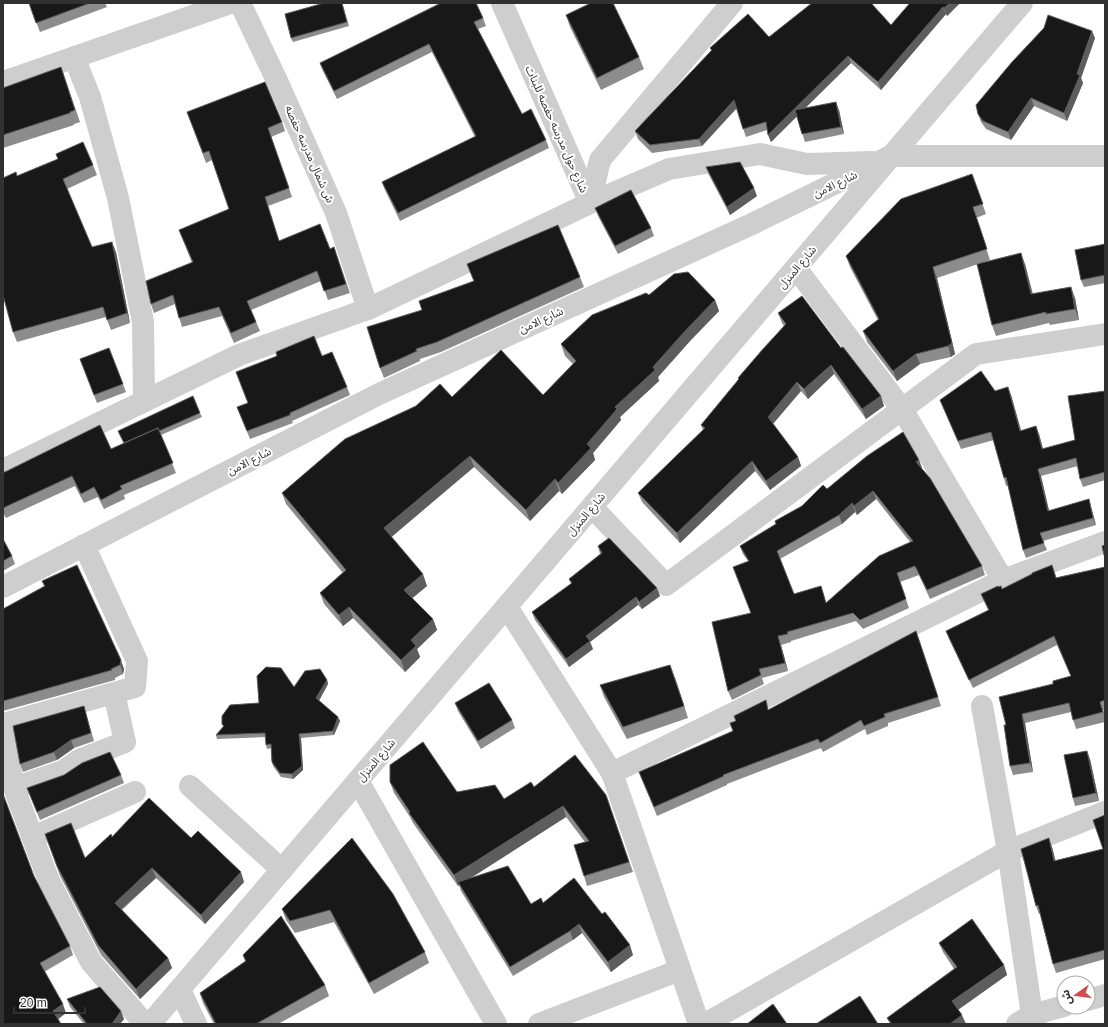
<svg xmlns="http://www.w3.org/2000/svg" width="1108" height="1027" viewBox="0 0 1108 1027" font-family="Helvetica,'Noto Sans Arabic',sans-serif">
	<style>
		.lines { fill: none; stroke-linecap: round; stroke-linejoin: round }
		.minor { stroke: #cecece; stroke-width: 22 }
		.wall { fill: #8c8c8c; fill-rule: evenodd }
		.shaded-wall { fill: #5d5d5d }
		.building { fill: #181818; stroke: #5d5d5d; fill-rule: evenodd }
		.labels { text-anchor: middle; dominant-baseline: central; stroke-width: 4; stroke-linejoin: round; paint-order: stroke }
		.street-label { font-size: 11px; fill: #313131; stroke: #fff }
	</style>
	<rect width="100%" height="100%" fill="#fff"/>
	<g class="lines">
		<path class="minor" d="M240 3 278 83 336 213 368 309
			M502 3 590 203
			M74 57 90 97 118 198 143 322 144 401
			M3 82 230 3
			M590 203 600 160 732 3
			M796 268 902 409 1003 580
			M3 470 239 355 368 309 590 203 669 169 760 154 807 164 872 162
			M592 507 666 585 976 354 1105 334
			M3 587 379 394 752 224 891 156H1105
			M507 607 612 773 1003 580 1105 542
			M982 706 1008 851 1032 1015 1035 1024
			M3 724 135 687 137 661 84 545
			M3 735 14 788 63 771 79 760 125 742 114 693
			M612 773 699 1024
			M358 781 496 1024
			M190 786 282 870
			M14 788 49 881 91 962 145 1024
			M33 837 135 792
			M180 990 196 1024
			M1088 1000 1105 995
			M150 1024 1022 3
			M539 1024 680 970
			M705 1024 1008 851 1105 812
			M1017 1024 1032 1015 1064 1006"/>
	</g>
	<path class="wall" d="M29 3H105L107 7 40 32Z
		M324 3H342L349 26 293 42 291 38Z
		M910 3H960L947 16 946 14 881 90 851 63 805 108 839 110 844 134 805 142 797 116 771 142 767 130 746 137 736 108 702 146 652 153 638 139 635 131 711 51 710 48 769 37 891 25Z
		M566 15 639 57 644 69 601 90 570 27Z
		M483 18 486 26 478 29 522 114 546 140 549 148 400 221 385 190 382 182 475 137 432 52 337 99 323 71 320 63Z
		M1095 38 1081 78 1083 83 1067 121 1034 106 1011 140 986 129 981 122 978 114Z
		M61 67 80 122 74 124V125L3 148V88Z
		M187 112 282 122 285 131 271 137 292 197 268 206 279 240 330 249 334 247 350 293 328 300 321 281 251 310 260 331 234 343 222 316 182 327 175 304 154 313 151 304 192 263 179 230 229 209 212 160 206 163Z
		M56 154 93 165 97 175 67 189 92 247 116 252 130 323 111 330 106 317 17 342 13 332 17 176 58 159Z
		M706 167 757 196 730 215 709 175Z
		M972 174 986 214 976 218 990 260 937 278 955 354 951 357 920 364 897 381 867 342 863 331 878 320 850 267 846 256Z
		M595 208 651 228 654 236 618 254 598 216Z
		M1105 244V283L1084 287 1081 280Z
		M467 264 580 277 584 287 441 352 420 359V361L384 378 380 368 422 310 474 281Z
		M1025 264 1033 294 1075 298 1079 320 1050 325 1049 323 996 336 992 325Z
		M649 295 715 300 719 311 690 341 658 377 659 381 620 417 621 420 593 453 595 460 562 494 559 491 530 521 474 467 391 537 427 586 412 598 433 619 437 630 417 649 420 657 405 672 353 618 343 626 324 604 320 593 343 573 286 504 282 493 452 397 543 395 573 364 565 356 561 344Z
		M778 313 884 406 866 419 834 374 808 399 801 391 773 424 798 457 801 466 770 490 755 471 680 543 642 502 638 493 703 430 701 425 738 380V378L784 326 782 323Z
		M109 348 126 392 97 403 80 359Z
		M322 356 347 387 350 395 292 421 293 423 250 439 237 407 248 403Z
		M995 391 1011 395 1021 430 1039 434 1043 449 1075 440 1105 391V480L1083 487 1080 479 1078 466 1041 476 1049 511 1089 499 1096 525 1043 541 1047 550 1026 558 1023 550 1008 485 1006 486 1004 478 994 440 961 449 940 400Z
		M200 413 202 417 161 435 176 473 124 495 125 499 104 509 98 497 84 503 75 486 6 518 3 513V472L111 449Z
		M919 460 922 468V469L982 566 985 575 930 599 919 575 900 582 909 608 863 629 856 621 791 641V642L781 645 788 671 762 678 764 684 732 700 728 691 750 613 748 561 743 554 740 546 776 524 775 521 802 506 827 489ZM876 499 910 542 826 603 821 586 794 594 780 559 842 524 855 512 857 515Z
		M3 539 12 556 15 564 3 571Z
		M598 546 660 596 642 609 638 605 590 642 593 649 569 667 535 620 532 612 571 584 569 579 600 554Z
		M77 565 124 669 123 674 115 678V680L3 711V609L44 586 42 581Z
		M1105 567V710H1103L1105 716V722L1076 729 1071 712 1025 723 1033 772 1013 775 1010 766 1006 725 1053 684 1071 676 1057 645 973 688 949 639 946 631 988 610 985 603 981 594 998 587 1002 589Z
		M919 640 941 706 888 723V726L867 735 865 729 823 752 821 748 727 784V785L657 816 639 772 733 731 769 710Z
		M675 677 688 718 627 739 604 697 600 685Z
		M327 680 328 684 319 701 338 717 340 721 334 735 301 738 303 770 293 779 281 777 273 766 272 762 271 748 267 749 266 745V737L217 739 216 735 223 727 222 724 259 703 294 687Z
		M455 703 512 720 515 728 481 749 458 711Z
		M84 706 86 714 94 741 74 748 57 760 23 772 20 764Z
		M1090 759 1099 801 1075 806 1073 798Z
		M121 775 124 783 40 820 27 788Z
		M390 782 504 799 534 787 606 795 633 872 587 886 584 876 585 842 566 817 471 877 531 904 543 903 633 955 611 972 582 933 573 940 513 976 461 891 459 885 458 886 413 823 410 817 394 793Z
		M1105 815V959L1056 973 1053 964 1040 914H1039L1036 906 1052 847 1055 861 1103 849Z
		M45 834 85 858 112 837 191 838 244 882 205 924 156 878 122 910 168 958 172 968 140 999 101 955 60 876Z
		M352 838 425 952 429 963 374 994 334 922 295 933 286 920 282 909Z
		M34 876 70 946 73 955 44 972 66 1013 58 1019 3 1024Z
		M939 943 1004 965 1007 975 958 1010 966 1024H890L887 1018 954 969 943 952Z
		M243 955 325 985 329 996 278 1024H214L203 1003 200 993 245 961Z
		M67 999 124 1019 120 1024H84L70 1007Z"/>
	<path class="shaded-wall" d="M950 3H960L947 16 944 8Z
		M943 7 946 14 881 90 878 82Z
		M1092 31 1095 38 1081 78 1083 83 1067 121 1064 113Z
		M848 56 851 63 771 142 768 135Z
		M1031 98 1034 106 1011 140 1008 132Z
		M734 100 737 108 702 146 699 139Z
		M836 102 839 110 844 134 841 127Z
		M754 188 757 196 730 215 727 207Z
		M112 242 116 252 130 323 127 313Z
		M1021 253 1025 264 1035 305 1031 294Z
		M933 267 937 278 955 354 951 357 948 346Z
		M1071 287 1075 298 1079 320 1075 309Z
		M715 300 719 311 690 341 658 377 659 381 620 417 621 420 593 453 595 460 562 494 558 483 615 407 653 367 686 330Z
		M916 354 920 364 897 381 893 371Z
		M831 365 834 374 808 399 804 389Z
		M797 382 801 391 771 426 768 417Z
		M1008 387 1011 395 1023 438 1020 431Z
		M881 396 884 406 866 419 862 409Z
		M1036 426 1039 434 1045 457 1042 449Z
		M470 456 474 467 388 540 384 528Z
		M798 457 801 466 770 490 766 481Z
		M919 460 922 468 919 471 916 462Z
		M752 461 755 471 680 543 677 533Z
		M1038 469 1041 476 1051 519 1048 511Z
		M555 479 559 491 530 521 526 510Z
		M873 491 876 499 857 515 854 506Z
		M1089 499 1091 507 1096 525 1093 518Z
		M852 503 855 512 842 524 839 515Z
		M423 574 427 586 409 601 404 590Z
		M657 588 660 596 642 609 639 602Z
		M636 597 638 605 590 642 593 649 569 667 566 659 586 636Z
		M349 607 353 618 343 626 339 615Z
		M433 619 437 630 417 649 420 657 405 672 401 660 411 640Z
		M778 636 781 645 788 671 785 663Z
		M121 660 124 669 123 674 120 665Z
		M327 680 328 684 318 702 316 698Z
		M1100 702 1103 710 1105 717 1103 712Z
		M1022 714 1025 723 1033 772 1030 763Z
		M338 717 340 721 334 735 333 731Z
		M299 734 301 738 303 770 293 779 292 774Z
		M71 740 74 748 57 760 54 752Z
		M1087 751 1090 759 1099 801 1096 793Z
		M563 806 566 817 460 885 458 882 459 885 458 886 454 875Z
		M1049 838 1052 847 1058 870 1054 861Z
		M152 868 156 878 118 912 115 903Z
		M241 872 244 882 205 924 201 915Z
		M579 924 582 933 573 940 570 931Z
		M630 945 633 955 611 972 608 962Z
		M168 958 172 968 140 999 136 989Z
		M1004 965 1007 975 956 1011 952 1001Z
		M63 1004 66 1013 57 1020 53 1011Z
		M121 1011 124 1019 120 1024H112Z
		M962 1015 966 1024H950Z"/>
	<path class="building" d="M29 3H90L36 23Z
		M324 3H342L347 22 291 38 285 14Z
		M441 3H476L483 18 474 22 522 114 531 109 546 140 398 213 382 182 476 136 429 44 334 91 320 63Z
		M591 3H613L639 57 597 78 566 15Z
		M812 3H871L891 25 910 3H950L944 8 943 7 878 82 848 56 768 135 766 122 743 129 734 100 699 139 650 145 635 131 712 50 710 48 748 14 769 37Z
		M1048 15 1092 31 1077 74 1080 75 1064 113 1031 98 1008 132 983 121 978 114 976 105 1012 62 1044 28Z
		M61 67 75 110 70 112V113L3 135V88Z
		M265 82 282 122 268 128 289 188 265 197 279 241 320 224 330 249 334 247 346 284 324 291 317 271 247 301 256 322 231 333 219 307 179 318 173 295 151 304 146 281 193 262 179 230 229 209 209 151 203 153 187 112Z
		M836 102 841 127 802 134 795 110Z
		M83 142 93 165 63 179 92 247 112 242 127 313 107 320 103 307 13 332 3 295V178L16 172 17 176 58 159 56 154Z
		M740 162 754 188 727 207 706 167Z
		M972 174 983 204 973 207 987 249 933 267 952 343 948 346 916 354 893 371 863 331 879 319 846 256 901 199Z
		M631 190 651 228 615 246 595 208Z
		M558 225 580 277 437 342 416 349 417 351 380 368 367 327 422 310 419 301 474 281 467 264Z
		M1105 244V275L1081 280 1075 250Z
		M1021 253 1031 294 1071 287 1075 309 1046 314V312L992 325 977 264Z
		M688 272 715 300 686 330 653 367 655 370 615 407 617 409 587 444 591 448 558 483 555 479 526 510 470 456 384 528 423 574 404 590 433 619 411 640 416 646 401 660 349 607 339 615 320 593 346 570 282 493 345 439 416 406 440 384 452 397 501 350 543 395 576 361 561 344 592 315 646 293 649 295 674 274Z
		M802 296 841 348 843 347 881 396 862 409 831 365 804 389 797 382 768 417 798 457 766 481 752 461 677 533 638 493 705 428 701 425 739 379 738 378 763 349 786 324 778 313Z
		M314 336 322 356 332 352 347 387 290 413V415L247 431 237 407 248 403 236 372 277 356 276 352Z
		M109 348 123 384 94 395 80 359Z
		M981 371 995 391 1008 387 1020 431 1036 426 1042 449 1075 440 1068 396 1105 391V472L1080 479 1076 458 1038 469 1048 511 1089 499 1093 518 1040 533 1044 543 1023 550 1006 477 1004 478 991 432 958 441 940 400Z
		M193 396 200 413 159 431 158 428 124 443 118 431Z
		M100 425 111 449 158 428 173 463 120 486 122 489 101 500 94 487 81 494 72 476 3 508V472H5Z
		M903 432 919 460 916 462 930 478 982 566 927 590 915 566 897 573 906 599 860 620 853 613 787 632 788 634 778 636 785 663 759 669 761 675 728 691 712 622 751 613 733 567 749 561 740 546 776 524 775 521 802 506 823 485 827 489 867 456ZM873 491 913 541 879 556 826 603 821 586 794 594 777 551 839 515 852 503 854 506Z
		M609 538 657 588 639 602 636 597 586 636 590 641 566 659 532 612 572 583 569 579 602 553 598 546Z
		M3 539 12 556 3 561Z
		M1105 545V559L1102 546Z
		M77 565 121 660 120 665 111 669 112 670 3 701V609L45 586 42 581Z
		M1052 565 1056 578 1105 567V700L1100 702 1103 712 1073 720 1069 703 1022 714 1030 763 1010 766 1004 725H1006L999 697 1053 684V681L1071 676 1054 636 969 680 946 631 989 610 981 594 998 586V587L1001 586 1002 589 1032 574V573Z
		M916 631 938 697 884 714 885 717 864 726 861 720 820 743 818 739 723 775 724 776 654 807 639 772 733 731 730 723 736 721 734 716 766 700 768 710Z
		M670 665 684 706 623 727 600 685Z
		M266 667 281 668 294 687 305 671 320 669 327 680 316 698 338 717 333 731 299 734 302 766 292 774 280 773 272 762 271 744 266 745 265 733 216 735 224 726 222 724V716L230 705 259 703 257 676Z
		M489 683 512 720 478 741 455 703Z
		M84 706 91 733 71 740 54 752 20 764 13 726Z
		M423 742 457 792 495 785 504 799 531 782 534 787 575 755 606 795 629 862 584 876 574 845 589 841 563 806 454 875 409 813 410 812 390 782V765Z
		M1087 751 1096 793 1073 798 1064 755Z
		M110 752 121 775 37 812 27 788 64 775 82 763Z
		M3 794 34 876 70 946 40 963 63 1004 53 1011 61 1024H3Z
		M149 798 191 838 198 831 241 872 201 915 152 868 115 903 168 958 136 989 98 945 57 866 45 834 71 823 85 858 111 834 112 837Z
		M1105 815V950L1053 964 1038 905 1036 906 1021 849 1049 838 1054 861 1103 849 1093 820Z
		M352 838 393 894 425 952 369 983 330 910 290 921 282 909Z
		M508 866 531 904 541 898 543 903 574 878 602 914 605 912 630 945 608 962 579 924 570 931 510 967 458 882Z
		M281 916 325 985 256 1024H216L200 993 246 961 243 955Z
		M972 919 1004 965 952 1001 962 1015 950 1024H892L887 1018 957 967 939 943Z
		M100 987 121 1011 112 1024H87L67 999Z
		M860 996 878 1024H816Z
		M773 1004 787 1024H747Z"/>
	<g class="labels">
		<g class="street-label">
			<text transform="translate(557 129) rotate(66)">شارع حول مدرسه حفصه للبنات</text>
			<text transform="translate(310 154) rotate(66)">ش شمال مدرسه حفصه</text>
			<text transform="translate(835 184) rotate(-26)">شارع الامن</text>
			<text transform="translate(797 267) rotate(-50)">شارع المنزل</text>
			<text transform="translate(541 320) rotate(-25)">شارع الامن</text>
			<text transform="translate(249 461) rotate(-27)">شارع الامن</text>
			<text transform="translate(586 514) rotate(-50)">شارع المنزل</text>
			<text transform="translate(376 760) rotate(-50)">شارع المنزل</text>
		</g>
	</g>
	<rect width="1108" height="1027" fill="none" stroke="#313131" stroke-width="8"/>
	<g transform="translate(1076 995) rotate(256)"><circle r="19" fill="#ffffff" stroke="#adadad"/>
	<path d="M0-3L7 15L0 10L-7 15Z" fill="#d14b4e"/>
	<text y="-6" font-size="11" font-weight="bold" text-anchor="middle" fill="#313131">ش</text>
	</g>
	<path d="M14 1007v6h71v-6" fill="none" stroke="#313131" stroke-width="2"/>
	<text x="20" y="1007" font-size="12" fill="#313131" stroke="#ffffff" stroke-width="3" paint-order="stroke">20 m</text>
</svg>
